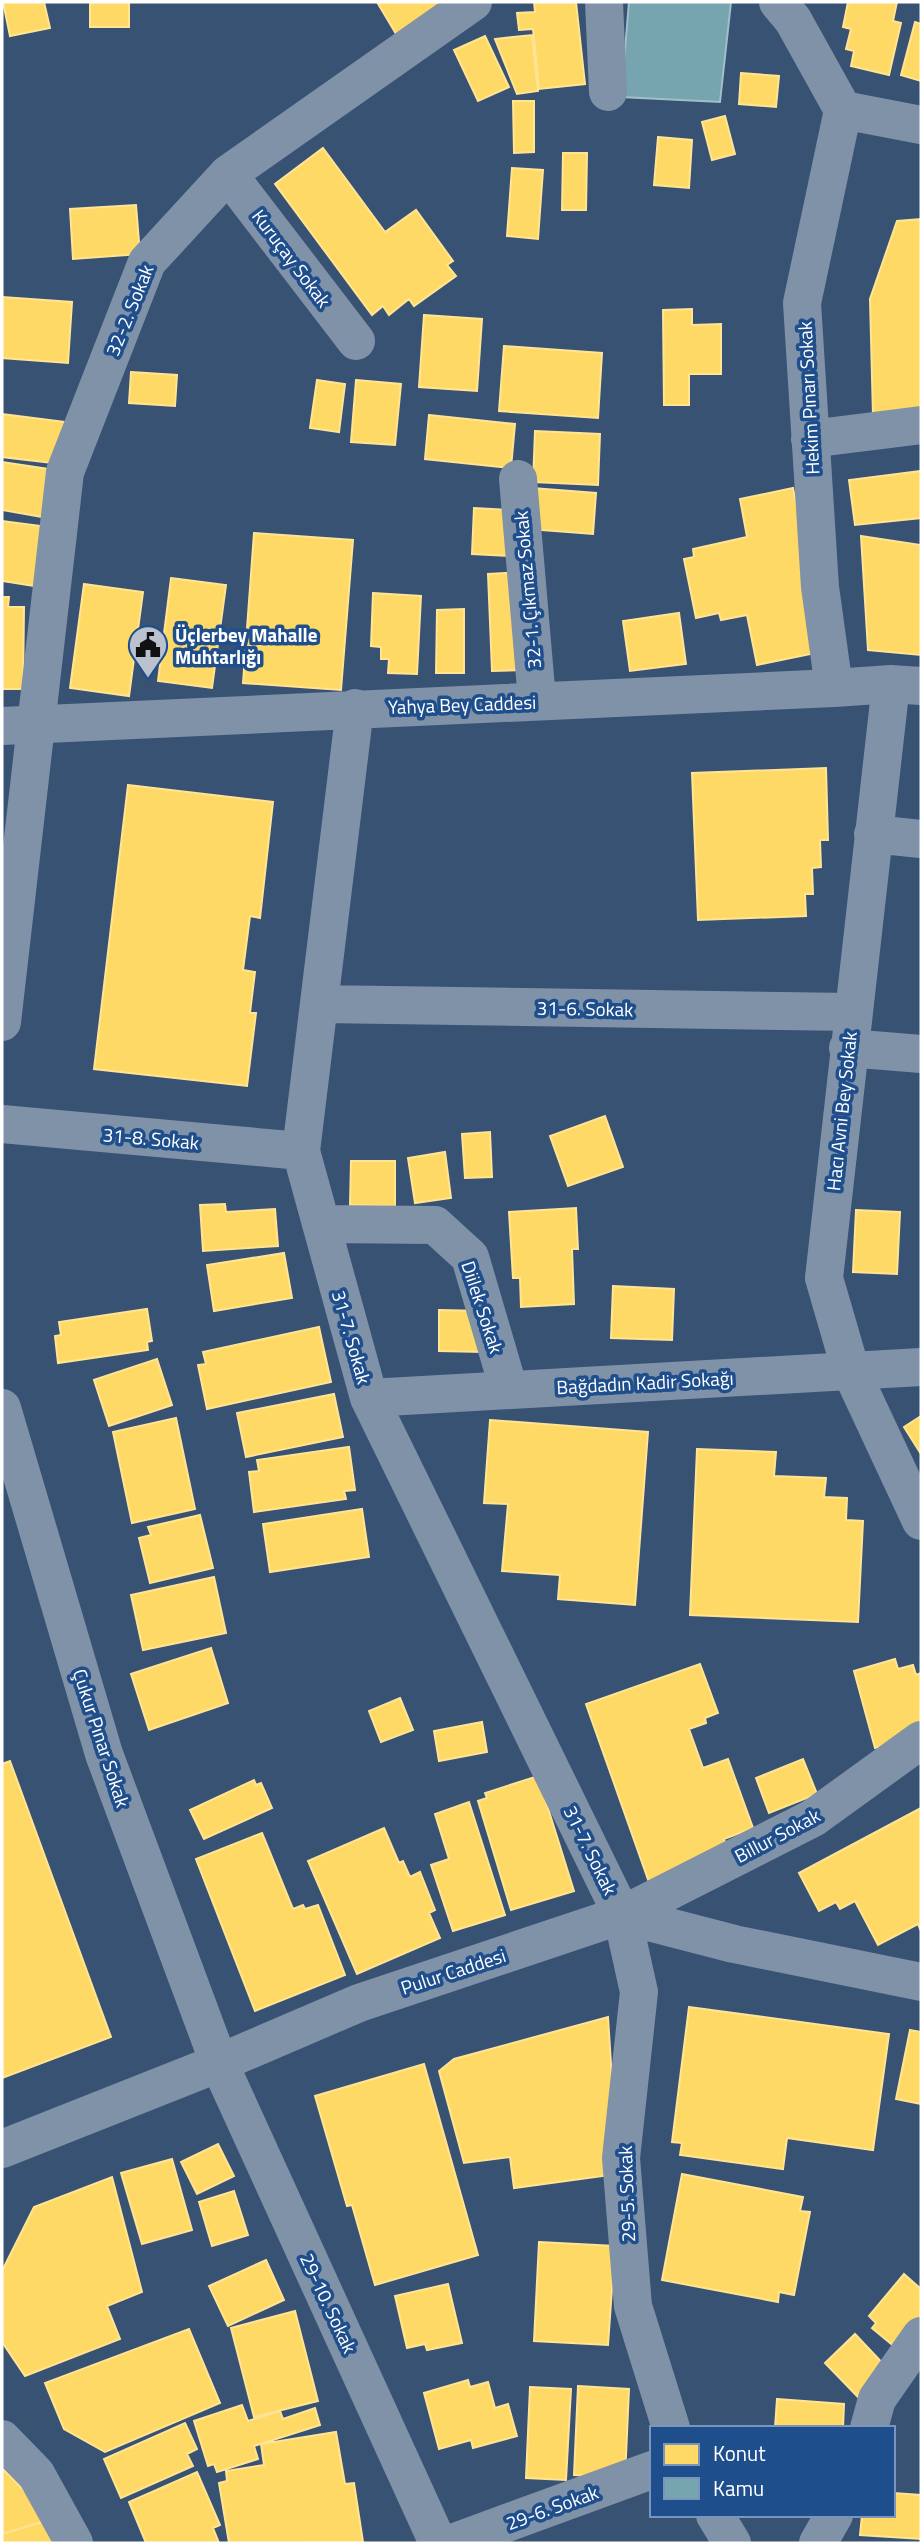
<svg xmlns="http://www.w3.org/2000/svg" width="923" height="2545" viewBox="0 0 923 2545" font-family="'Titillium Web',sans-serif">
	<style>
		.homes { fill: #ffd966; stroke: #ffe494; stroke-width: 2 }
		.public { fill: #76a5af; stroke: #9fc0c7; stroke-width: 2 }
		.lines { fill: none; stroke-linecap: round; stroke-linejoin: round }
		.minor { stroke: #7f92a8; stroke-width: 38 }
		.labels { text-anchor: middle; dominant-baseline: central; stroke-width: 7; stroke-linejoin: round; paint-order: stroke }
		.street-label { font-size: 19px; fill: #fff; stroke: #1f4e8d }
		.poi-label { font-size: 19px; font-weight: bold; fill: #fff; stroke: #1f4e8d; text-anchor: start }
	</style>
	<rect width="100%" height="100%" fill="#385274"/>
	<path class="homes" d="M3 2H44L50 28 10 36Z
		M90 2H129V27H90Z
		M377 2H450L396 34Z
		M534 2H576L585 84 539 89 533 29 519 30 517 13 535 12Z
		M848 2H897L893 21 901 23 889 75 851 66 854 51 846 49 851 29 843 27Z
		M915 22 921 24V81L901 75Z
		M532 35 538 91 517 94 495 39Z
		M485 36 509 87 478 101 454 50Z
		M741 73 779 76 776 107 739 104Z
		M513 101H534V152L514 153Z
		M725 116 735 154 712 160 702 122Z
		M658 137 692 140 689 188 654 185Z
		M323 148 385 232 416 210 453 261 447 265 456 276 414 306 409 299 389 315 383 306 372 315 275 184Z
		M563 153H587L586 210H562Z
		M512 168 543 170 538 239 507 236Z
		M136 205 140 254 73 259 70 209Z
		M921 219V411L873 416 870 299 897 221Z
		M2 297 72 302 68 363 2 358Z
		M692 309V325L721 324V374H689V405H664L663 310Z
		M424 315 482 319 477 391 419 387Z
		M504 346 602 353 598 418 499 411Z
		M131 372 177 375 175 406 129 403Z
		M317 380 345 384 339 432 310 428Z
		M356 380 401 384 395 445 351 442Z
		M2 414 66 422 60 464 2 457Z
		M429 415 515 424 511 468 425 459Z
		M535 431 600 434 598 485 533 482Z
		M2 462 56 470 48 518 2 510Z
		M921 471V518L855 525 849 480Z
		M532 488 596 493 593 534 529 529Z
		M793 488 825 651 757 665 747 615 721 620 719 613 696 618 684 559 694 557 693 549 747 537 740 499Z
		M474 508 512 510 509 556 472 554Z
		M2 521 49 527 41 587 2 581Z
		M254 533 353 540 341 690 243 683Z
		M861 536 921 545V655L868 650Z
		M522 572 526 670 492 671 488 574Z
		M171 578 226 585 212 688 158 681Z
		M84 584 143 592 129 696 70 688Z
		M373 593 421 596 417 674 388 673 389 659H381V647L371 646Z
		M2 597H9L8 607H24L23 689H2Z
		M464 609V673H436L437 610Z
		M679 613 686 664 630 671 623 621Z
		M826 768 828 840H820L821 867 812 868 813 894H805L806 916 698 920 692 773Z
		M128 785 273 802 260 918 250 916 243 970 255 972 250 1013H256L247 1086 94 1069Z
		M605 1116 623 1167 568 1186 550 1136Z
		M490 1132 492 1177 465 1178 462 1134Z
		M445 1152 451 1198 415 1203 408 1158Z
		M351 1161H395V1206L350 1205Z
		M225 1204 226 1212 275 1209 278 1246 203 1251 200 1205Z
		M576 1208 578 1249H572L574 1304 521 1307 520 1278H513L509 1212Z
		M856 1210 900 1212 897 1274 853 1272Z
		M284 1253 292 1298 214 1311 207 1265Z
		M613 1286 674 1289 672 1340 611 1338Z
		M147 1309 152 1341 147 1342 148 1350 58 1363 55 1336 61 1335 59 1322Z
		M439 1310 484 1311 483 1352 439 1351Z
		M319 1327 331 1382 207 1409 198 1365 206 1364 203 1352Z
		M157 1359 172 1405 109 1426 94 1380Z
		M334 1394 343 1437 246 1457 237 1413Z
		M921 1416V1454L904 1427Z
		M176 1418 195 1509 132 1523 113 1432Z
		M490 1420 648 1432 635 1605 558 1599 560 1575 502 1571 508 1504 484 1503Z
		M349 1447 355 1490 344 1491 346 1499 254 1512 249 1472 259 1471 257 1460Z
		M697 1449 776 1452 774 1476 826 1478 824 1497 847 1498 846 1520 863 1521 858 1622 690 1615Z
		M362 1509 369 1557 270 1572 263 1524Z
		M200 1515 213 1568 150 1583 139 1538 151 1535 148 1527Z
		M214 1577 226 1633 143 1650 131 1595Z
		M211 1648 228 1703 149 1730 131 1674Z
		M895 1659 898 1669 913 1665 916 1675 921 1673V1722L908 1739 875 1748 854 1671Z
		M700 1664 718 1713 705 1718 706 1723 689 1729 703 1768 728 1759 753 1828 724 1839 726 1845 650 1885 586 1704Z
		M400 1698 413 1730 381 1742 369 1711Z
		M482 1722 487 1752 439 1761 434 1731Z
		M803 1759 817 1794 769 1813 756 1778Z
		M10 1761 111 2037 2 2078V1764Z
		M538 1776 574 1891 511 1910 478 1801 487 1798 485 1793Z
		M254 1780 256 1785 261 1783 272 1808 204 1839 190 1810Z
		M469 1802 505 1915 453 1931 431 1865 449 1859 435 1814Z
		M921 1808V1931L918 1924 878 1945 855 1901 840 1909 836 1902 819 1911 799 1873Z
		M384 1828 399 1863 403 1861 410 1877 420 1872 435 1910 429 1913 440 1938 357 1974 308 1861Z
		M262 1833 293 1909 303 1905 305 1909 318 1905 345 1975 255 2011 196 1859Z
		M689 2007 889 2034 873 2150 787 2138 783 2169 680 2155 682 2143 672 2142Z
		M608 2017 618 2174 514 2188 510 2157 464 2163 439 2071 454 2059Z
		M910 2030 921 2032V2104L896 2099Z
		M424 2064 478 2255 375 2285 352 2205 347 2206 315 2096Z
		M218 2144 234 2176 197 2194 181 2162Z
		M172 2159 192 2230 142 2244 121 2173Z
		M682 2174 803 2197 800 2211 810 2212 794 2295 779 2292 778 2302 662 2280Z
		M112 2177 142 2292 107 2306 120 2339 25 2376 2 2342V2271L34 2207Z
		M234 2191 248 2235 212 2246 199 2202Z
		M539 2242 615 2246 608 2345 534 2341Z
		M266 2260 284 2300 228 2326 209 2286Z
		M904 2274 921 2289V2328L901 2352 872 2328 876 2323 869 2316Z
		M448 2284 462 2343 427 2350 425 2344 407 2348 395 2296Z
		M295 2311 318 2401 254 2417 231 2328Z
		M189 2329 220 2403 105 2452 64 2429 45 2383Z
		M855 2334 888 2369 858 2397 825 2363Z
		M468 2380 470 2387 488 2382 495 2408 508 2404 517 2436 473 2448 471 2440 439 2449 424 2393Z
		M578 2386 629 2389 625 2478 574 2475Z
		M530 2387 571 2389 566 2480 526 2478Z
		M777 2399 844 2404 843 2428H775Z
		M242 2405 248 2421 280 2411 283 2419 315 2408 320 2425 254 2446 258 2459 217 2472 214 2464 208 2466 194 2421Z
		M185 2423 197 2449 187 2454 193 2466 121 2498 104 2459Z
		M336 2432 345 2484 354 2483 363 2542 229 2543 219 2483 227 2481 226 2471 264 2465 261 2444Z
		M2 2468 52 2519 2 2534Z
		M197 2472 220 2525 213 2528 219 2543H146L129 2502Z
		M893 2493 921 2495V2539L860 2535 862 2515H893Z
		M52 2519 59 2543H2V2534Z"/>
	<path class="public" d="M629 2H731L720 102 621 97Z"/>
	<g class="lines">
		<path class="minor" d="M604 2 608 92
			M778 2 793 20 843 110 921 125
			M228 174 356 341
			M810 439 921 425
			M518 479 537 700
			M891 684 824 1278 851 1371 921 1521
			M834 688 820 587 802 303 843 110
			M355 708 301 1151 369 1398 622 1915 639 1992 621 2158 633 2306 671 2428
			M2 726 834 688 891 684 921 686
			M873 834 921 839
			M319 1004 852 1012
			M2 1022 65 472 147 262 228 174 473 2
			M848 1048 921 1054
			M2 1124 301 1151
			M321 1224 435 1225 470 1257 509 1390
			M369 1398 921 1367
			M2 1408 104 1754 219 2063 438 2543
			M622 1915 813 1818 921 1740
			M2 2149 219 2063 359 2003 622 1915 734 1944 921 1982
			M869 2428 877 2399 921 2336
			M2 2439 36 2474 74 2543
			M715 2515 732 2543
			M452 2543 652 2470
			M818 2543 834 2515"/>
	</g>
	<defs>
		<g id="civic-pin" transform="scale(2.0125)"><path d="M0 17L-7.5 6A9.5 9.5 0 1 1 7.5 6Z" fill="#b9c2ce" stroke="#1f4e8d"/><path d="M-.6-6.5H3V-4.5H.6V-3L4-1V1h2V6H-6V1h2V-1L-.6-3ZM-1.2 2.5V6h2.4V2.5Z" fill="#111"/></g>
	</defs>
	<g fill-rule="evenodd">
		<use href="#civic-pin" x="148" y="645"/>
	</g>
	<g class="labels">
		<g class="street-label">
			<text transform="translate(292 258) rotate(53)">Kuruçay Sokak</text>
			<text transform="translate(129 310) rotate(-68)">32-2. Sokak</text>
			<text transform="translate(808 398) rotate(-93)">Hekim Pınarı Sokak</text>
			<text transform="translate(527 590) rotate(-95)">32-1. Çıkmaz Sokak</text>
			<text transform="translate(462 704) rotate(-2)">Yahya Bey Caddesi</text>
			<text transform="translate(585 1008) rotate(1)">31-6. Sokak</text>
			<text transform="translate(841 1111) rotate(-84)">Hacı Avni Bey Sokak</text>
			<text transform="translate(151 1138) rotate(5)">31-8. Sokak</text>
			<text transform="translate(483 1307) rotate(72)">Diilek Sokak</text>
			<text transform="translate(352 1337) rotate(74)">31-7. Sokak</text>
			<text transform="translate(645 1382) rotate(-3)">Bağdadın Kadir Sokağı</text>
			<text transform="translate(102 1738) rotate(72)">Çukur Pınar Sokak</text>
			<text transform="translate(777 1835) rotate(-28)">Billur Sokak</text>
			<text transform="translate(591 1850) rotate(64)">31-7. Sokak</text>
			<text transform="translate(453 1971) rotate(-18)">Pulur Caddesi</text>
			<text transform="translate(626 2194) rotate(-92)">29-5. Sokak</text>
			<text transform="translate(329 2303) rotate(65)">29-10. Sokak</text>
			<text transform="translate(552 2507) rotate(-20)">29-6. Sokak</text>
		</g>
		<g class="poi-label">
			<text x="175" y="634">Üçlerbey Mahalle<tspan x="175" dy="22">Muhtarlığı</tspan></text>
		</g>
	</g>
	<rect width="923" height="2545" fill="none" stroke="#ffffff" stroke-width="7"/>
	<rect x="650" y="2426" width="245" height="91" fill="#1f4e8d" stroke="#7995bb" stroke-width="2"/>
	<rect x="664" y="2444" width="35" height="21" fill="#ffd966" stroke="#7995bb" stroke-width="2"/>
	<text x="713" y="2461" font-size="21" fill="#ffffff">Konut</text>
	<rect x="664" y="2478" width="35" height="21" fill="#76a5af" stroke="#7995bb" stroke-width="2"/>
	<text x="713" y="2496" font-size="21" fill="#ffffff">Kamu</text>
</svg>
